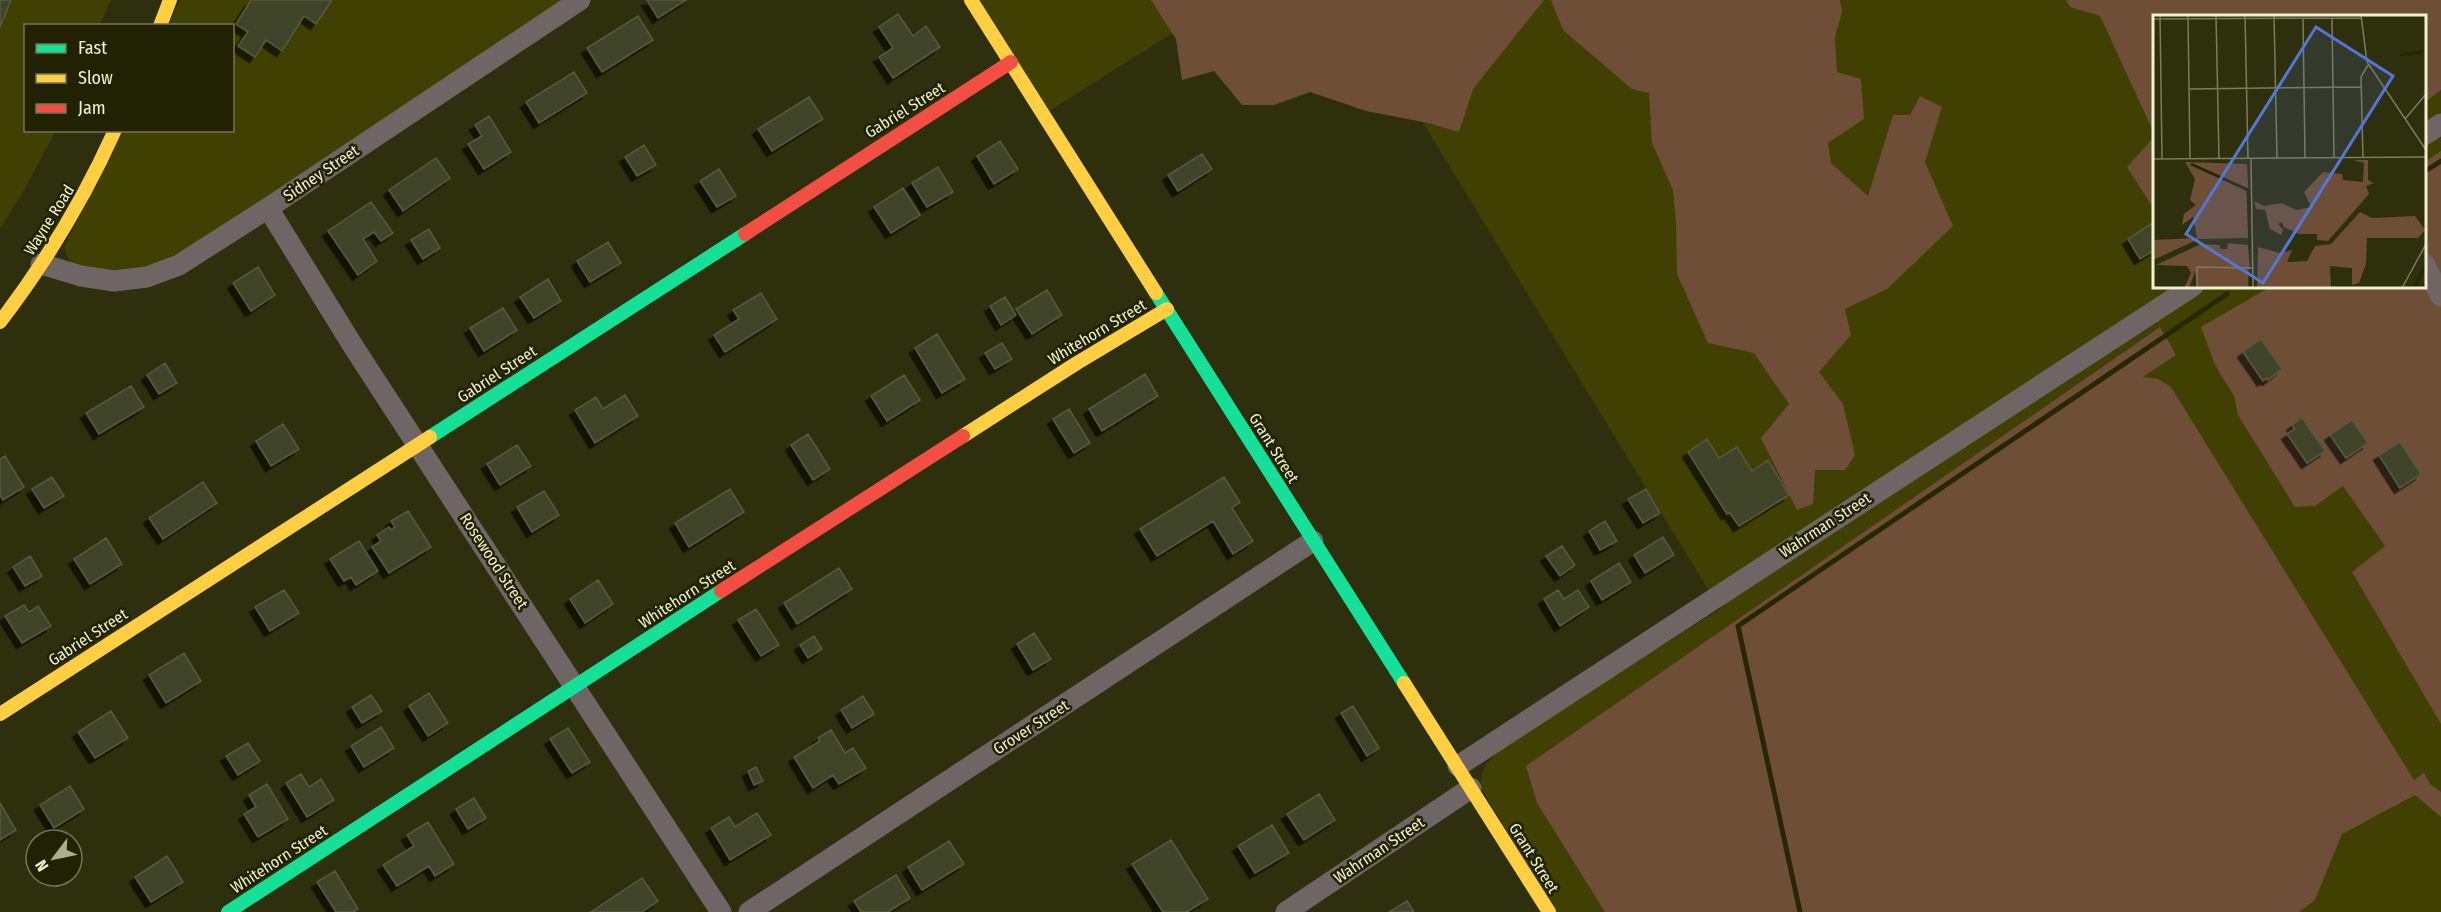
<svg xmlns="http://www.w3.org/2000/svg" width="2441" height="912" viewBox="0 0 2441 912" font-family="'Fira Sans Condensed',sans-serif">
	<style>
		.built { fill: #3f4002; fill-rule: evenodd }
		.green { fill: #6e4e37 }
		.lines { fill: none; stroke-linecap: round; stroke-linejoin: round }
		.stream { stroke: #272801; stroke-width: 5 }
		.building { fill: #3f452a; stroke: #545a40; stroke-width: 1.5; filter: url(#shadow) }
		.street { stroke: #6e6564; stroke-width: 21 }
		.fast { stroke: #16e098; stroke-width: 14 }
		.slow { stroke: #ffcf43; stroke-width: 14 }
		.jam { stroke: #f24e42; stroke-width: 14 }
		.labels { text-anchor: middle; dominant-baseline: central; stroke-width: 5; stroke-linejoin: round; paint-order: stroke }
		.street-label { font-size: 16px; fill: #eff2ce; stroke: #212204 }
		.inset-river { fill: none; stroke: #272801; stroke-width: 3 }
		.inset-road { fill: none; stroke: #7b7d5a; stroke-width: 1.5 }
		.view { fill: #5277d6; fill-opacity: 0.15; stroke: #5277d6; stroke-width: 3 }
		.inset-edge { fill: none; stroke: #eff2ce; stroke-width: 3 }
	</style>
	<defs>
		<filter id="shadow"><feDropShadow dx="-5.5" dy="5.5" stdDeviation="0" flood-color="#0009"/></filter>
	</defs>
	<rect width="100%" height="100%" fill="#2e2f0d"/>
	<path class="built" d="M0 0H111L100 25 26 26V130L56 131 23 192 0 229Z
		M180 0H563L187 249 139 272 95 273 71 263 66 255 65 245 123 131 232 130V26L169 25Z
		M979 0H1225L1049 111Z
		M1348 0H2441V912H1555L1481 788V777L1485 766 1495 754 1511 741 1720 609ZM2154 16H2424V286H2154Z"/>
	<path class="green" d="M1151 0H1544L1473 89 1459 132 1428 123 1366 111 1310 92 1274 105H1242L1214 71 1182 80 1176 39Z
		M1551 0H1840L1842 12 1835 37 1837 72 1861 79 1864 119 1828 143 1831 163 1868 196 1893 115H1910L1920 96 1942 107 1925 162 1953 226 1887 289 1845 309 1851 335 1819 372 1843 404 1855 455 1845 470H1815L1813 504 1797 510 1761 438 1789 404 1754 353 1708 343 1677 274 1676 223 1673 190 1652 143 1649 93 1632 89 1563 30Z
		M2066 0H2441V90L2425 102 2424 16H2154V133L2100 16 2070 7Z
		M2154 137V209L2127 167Z
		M2441 151V724L2352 572 2385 546 2343 486 2315 506 2295 507 2238 415 2234 396 2215 365 2201 327 2270 287 2424 286 2425 162Z
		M2160 327 2176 355 2143 377 2158 379 2171 387 2414 780 2424 773 2430 784 2441 792V817L2415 795 2342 834 2315 900 2299 912H1605L1537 803 1526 766Z"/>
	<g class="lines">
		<path class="stream" d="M2424 172 2441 161
			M1800 912 1738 626 2227 294"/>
	</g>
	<path class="building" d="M0 0H11L0 27Z
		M251 0H332L316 24 304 16 282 51 266 40 255 57 238 46 248 32 236 24Z
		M647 0H686L658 18Z
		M898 14 913 36 926 26 940 47 893 78 879 57 893 48 879 27Z
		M638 16 653 40 602 72 587 48Z
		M574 72 587 93 539 123 526 102Z
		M809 97 823 119 772 151 758 129Z
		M489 116 511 152 484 169 468 144 482 136 475 125Z
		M1000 141 1018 169 994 184 977 156Z
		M644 145 656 165 637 176 625 157Z
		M1202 154 1212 169 1178 191 1168 175Z
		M436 158 450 178 403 211 389 190Z
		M938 167 953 192 927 207 912 183Z
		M719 169 736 196 717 207 700 181Z
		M903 188 920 215 891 233 874 207Z
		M371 202 393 233 381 241 374 232 363 239 377 261 358 275 328 231Z
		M2151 224 2154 229V250L2140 259 2128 239Z
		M429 229 440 248 423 259 411 240Z
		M608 242 621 263 590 282 577 261Z
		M258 267 275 295 251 311 233 283Z
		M548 279 561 301 534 318 520 297Z
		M1047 290 1062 315 1032 334 1016 309Z
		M761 293 777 319 725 352 714 335 739 319 733 310Z
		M1005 297 1016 315 1001 325 990 306Z
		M503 308 517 330 484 351 470 328Z
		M937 334 965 379 942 393 915 348Z
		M2261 339 2282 369 2268 380 2267 378 2263 381 2243 352Z
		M1002 343 1012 359 995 369 985 353Z
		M165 363 177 383 159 394 147 375Z
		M1145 374 1158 396 1102 431 1089 409Z
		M904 375 920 400 887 421 871 396Z
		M131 386 144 407 99 434 86 413Z
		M625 395 638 416 595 443 575 410 596 397 603 409Z
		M1069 409 1090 443 1074 453 1053 419Z
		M2302 418 2325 451 2307 463 2287 434 2295 429 2292 425Z
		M2352 420 2368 443 2346 458 2330 435Z
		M283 424 299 449 271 466 256 441Z
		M808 434 830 469 813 480 791 445Z
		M1707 439 1719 458 1737 447 1752 471 1768 460 1789 495 1739 526 1730 513 1727 514 1688 452Z
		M2400 442 2421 474 2400 488 2379 455Z
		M517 445 531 466 500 485 487 464Z
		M5 456 24 487 3 500 0 495V459Z
		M52 477 64 496 44 508 32 489Z
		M1224 477 1240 502 1232 508 1253 541 1233 554 1213 521 1157 556 1140 529Z
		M203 482 217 503 163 539 149 518Z
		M730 489 744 512 689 547 675 523Z
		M1646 489 1660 513 1643 523 1628 499Z
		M544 491 559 515 532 532 517 507Z
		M408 511 431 547 389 573 372 547 381 541 377 535 389 527 391 530 395 527 391 521Z
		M1605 521 1617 541 1600 550 1589 531Z
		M1663 537 1674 555 1645 573 1634 555Z
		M106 538 122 564 90 584 74 559Z
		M359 541 378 571 356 585 351 577 344 581 330 559Z
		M1562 546 1575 565 1560 576 1546 556Z
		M30 556 42 576 25 586 13 567Z
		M1619 563 1631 582 1602 600 1591 581Z
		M839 568 852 589 797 624 784 603Z
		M598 580 613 604 585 623 570 599Z
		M284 590 299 613 270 631 255 607Z
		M1558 590 1564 599 1578 590 1589 607 1560 626 1544 599Z
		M24 605 29 612 38 606 51 626 22 643 5 616Z
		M756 609 779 645 761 656 738 620Z
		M1034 633 1051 659 1033 670 1017 644Z
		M814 636 822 649 808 658 800 645Z
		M184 653 201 681 166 703 149 675Z
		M429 693 448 723 428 736 409 706Z
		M371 695 382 711 362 723 352 707Z
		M863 696 874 714 852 728 841 710Z
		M1353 706 1379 748 1367 756 1341 713Z
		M111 711 128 738 95 758 78 732Z
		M381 727 394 748 364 767 351 746Z
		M568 728 590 762 572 773 550 739Z
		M831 730 845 753 853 748 866 768 839 784 833 775 813 788 794 757 820 741 818 738Z
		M248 743 260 761 238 775 226 756Z
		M756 767 763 781 754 785 748 771Z
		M301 774 309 787 321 779 334 800 307 817 286 783Z
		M267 784 288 819 258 837 244 814 256 807 249 795Z
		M70 786 84 809 54 828 40 805Z
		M1319 794 1335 820 1304 840 1287 814Z
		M474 798 486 818 468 829 456 809Z
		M0 803 16 830 0 840Z
		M757 813 771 835 730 860 711 828 729 817 735 827Z
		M428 822 454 864 435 876 429 866 397 886 383 865 414 846 407 835Z
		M1272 825 1289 853 1255 873 1238 846Z
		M1171 840 1208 899 1187 912H1163L1132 864Z
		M949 841 964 864 922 890 908 867Z
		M167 856 183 882 151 902 135 877Z
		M335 871 358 909 353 912H336L317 882Z
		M896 875 910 898 888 912H861L854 901Z
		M642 878 658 901 642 912H591Z
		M1407 901 1414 912H1389Z"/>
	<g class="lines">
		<path class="street" d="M2424 135 2441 124
			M268 208 353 346 721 912
			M41 264 81 276 114 281 147 277 179 265 268 208 580 0
			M2424 264 2441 296
			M1458 766 2193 286
			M749 912 1313 541
			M1286 912 1471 788"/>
		<path class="fast" d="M1156 293 1404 683
			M430 437 745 234
			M228 912 721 591"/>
		<path class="slow" d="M971 0 1156 293
			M160 26 170 0
			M0 322C46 262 84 199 115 130
			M963 436 1077 363 1167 309
			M1404 683 1549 912
			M0 714 430 437"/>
		<path class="jam" d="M745 234 1011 62
			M721 591 963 436"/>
	</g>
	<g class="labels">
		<g class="street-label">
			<text transform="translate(905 110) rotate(-32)">Gabriel Street</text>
			<text transform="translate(321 173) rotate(-34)">Sidney Street</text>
			<text transform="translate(49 220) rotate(-58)">Wayne Road</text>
			<text transform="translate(1097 332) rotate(-31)">Whitehorn Street</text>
			<text transform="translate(497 374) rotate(-33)">Gabriel Street</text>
			<text transform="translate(1274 448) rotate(58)">Grant Street</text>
			<text transform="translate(1825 525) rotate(-33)">Wahrman Street</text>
			<text transform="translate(494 561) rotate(57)">Rosewood Street</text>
			<text transform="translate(687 594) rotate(-33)">Whitehorn Street</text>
			<text transform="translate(88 637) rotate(-33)">Gabriel Street</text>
			<text transform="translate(1031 727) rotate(-33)">Grover Street</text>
			<text transform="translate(1379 850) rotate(-34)">Wahrman Street</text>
			<text transform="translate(1534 858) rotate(58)">Grant Street</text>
			<text transform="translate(279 859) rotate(-33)">Whitehorn Street</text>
		</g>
	</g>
	<g transform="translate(2153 15)">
		<rect width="273" height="273" fill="#2e2f0d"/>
		<path d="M200 145H215V165L221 168 213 171 216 179 175 226 164 225V219H146L131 212 129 207 125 209 130 215 128 220 117 214 112 195 103 194 101 186 111 191 128 188 144 195 158 192 151 177 170 157 189 159 190 165 210 167 211 148ZM32 147 94 149 98 226 94 223 46 224 0 245V225L44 223 40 202 29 210 31 199 43 190 37 185 42 164ZM207 197 219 203 262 201 272 215 265 223H214L213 249 206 268 199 270V253L177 251 178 273H104L105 232 127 238 139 235 134 247 154 246 162 231 178 229ZM75 228 95 230 98 273H45L42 257 36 273H31L38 258 34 251 3 250 48 229 67 230V234H74Z" fill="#6e4e37"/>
		<path class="inset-river" d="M247 40 270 37M38 149 95 175 97 234M97 254V273M261 273 273 250"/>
		<path class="inset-road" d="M7 0 9 144M35 0 37 144M63 0 66 144M92 0 95 144M121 0 124 143M208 0 214 47 273 135M150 3 152 143M179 3 181 143M0 4 208 3M36 74 208 72M252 104 273 79M210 143 208 62 215 50M0 144 273 142M98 144 100 273M44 273V252L100 253M249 273 273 229"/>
		<path class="view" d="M163 12 240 61 110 268 33 219Z"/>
		<rect width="273" height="273" class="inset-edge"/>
	</g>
	<rect x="24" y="24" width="210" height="108" fill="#212204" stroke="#737555" stroke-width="1.5"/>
	<rect x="36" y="44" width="30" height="9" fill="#16e098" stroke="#737555" stroke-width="1.5"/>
	<text x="78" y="54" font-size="18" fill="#eff2ce">Fast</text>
	<rect x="36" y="74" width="30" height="9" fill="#ffcf43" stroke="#737555" stroke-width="1.5"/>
	<text x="78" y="84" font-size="18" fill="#eff2ce">Slow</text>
	<rect x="36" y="104" width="30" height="9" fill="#f24e42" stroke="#737555" stroke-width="1.5"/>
	<text x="78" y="114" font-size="18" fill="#eff2ce">Jam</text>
	<g transform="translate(54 858) rotate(238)"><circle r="28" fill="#212204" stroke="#737555" stroke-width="1.5"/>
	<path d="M0-4.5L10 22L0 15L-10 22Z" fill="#abae8a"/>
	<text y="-9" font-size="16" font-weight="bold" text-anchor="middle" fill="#eff2ce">N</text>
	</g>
</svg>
